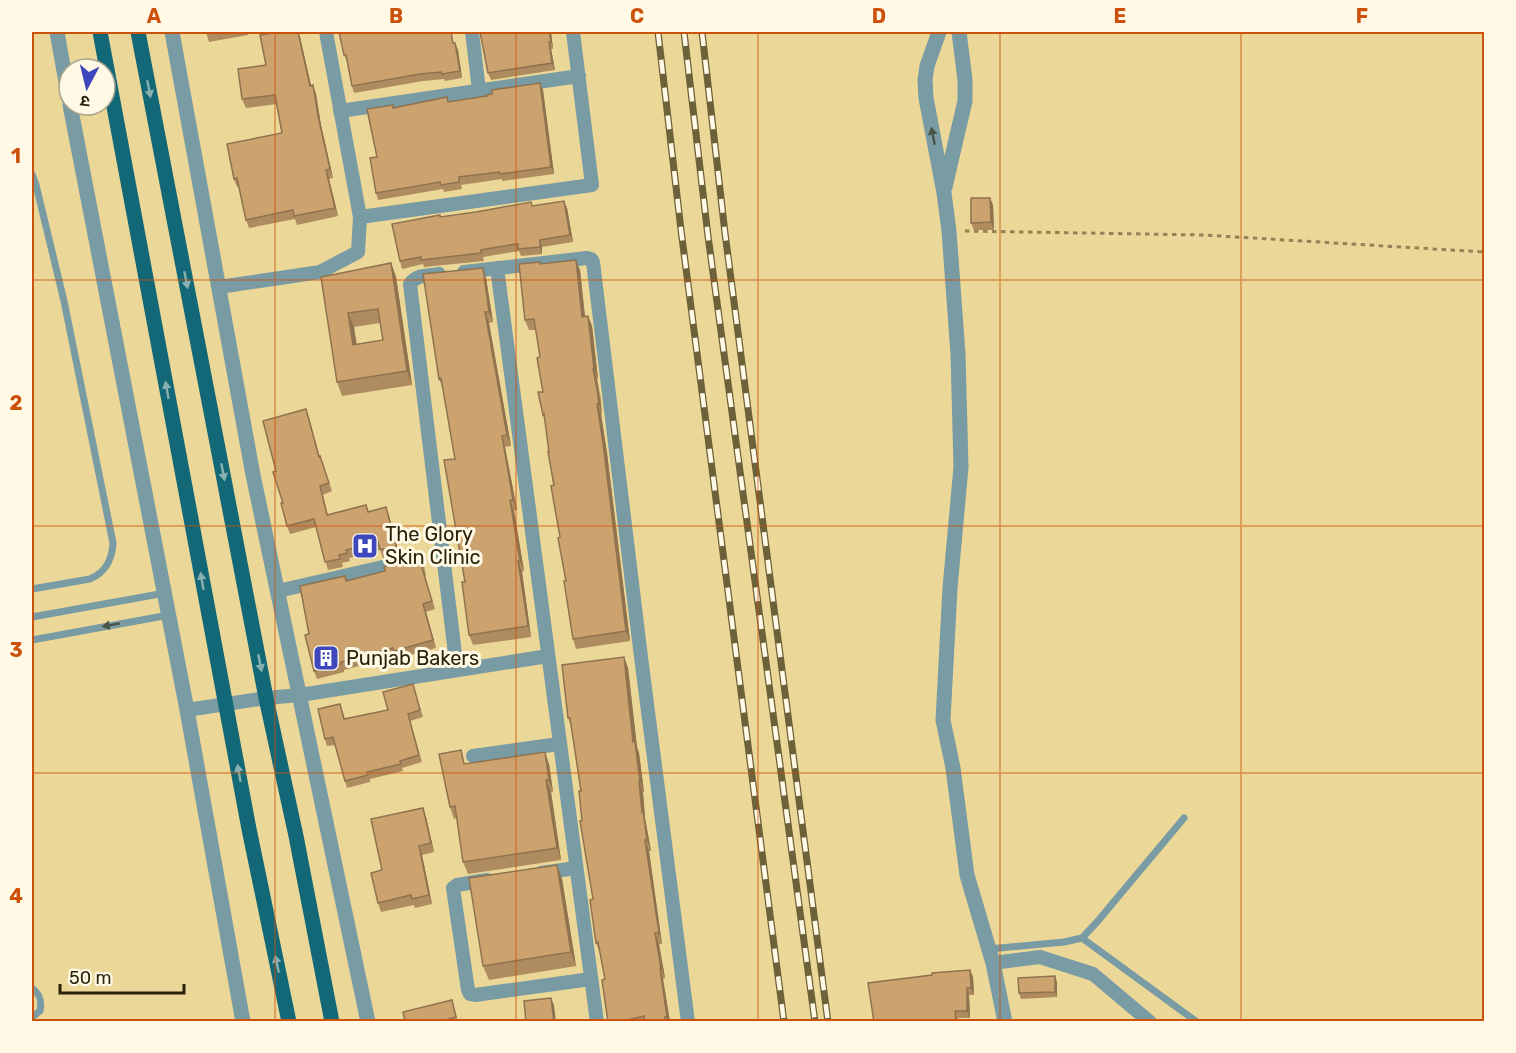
<svg xmlns="http://www.w3.org/2000/svg" width="1516" height="1053" viewBox="0 0 1516 1053" font-family="Rubik,'Noto Sans Devanagari',sans-serif">
	<style>
		.lines { fill: none; stroke-linecap: round; stroke-linejoin: round }
		.path { stroke: #928455; stroke-width: 3; stroke-dasharray: 4.5 4.5; stroke-linecap: butt }
		.service { stroke: #789ba4; stroke-width: 7 }
		.minor { stroke: #789ba4; stroke-width: 14 }
		.tertiary { stroke: #789ba4; stroke-width: 15 }
		.primary { stroke: #136877; stroke-width: 15 }
		.rail-casing { stroke: #6c6139; stroke-width: 7 }
		.rail { stroke: #fff9e6; stroke-width: 4.5; stroke-dasharray: 14; stroke-linecap: butt }
		.wall { fill: #af8c5f; fill-rule: evenodd }
		.shaded-wall { fill: #8f724e }
		.building { fill: #cca36f; stroke: #8f724e; stroke-width: 1.5; fill-rule: evenodd }
		.oneway { fill: #89b0ae }
		.oneway2 { fill: #495346 }
		.grid { fill: none; stroke: #cc510b; stroke-width: 1.5; stroke-opacity: 0.55 }
		.labels { text-anchor: middle; dominant-baseline: central; stroke-width: 6; stroke-linejoin: round; paint-order: stroke }
		.poi-label { font-size: 20px; fill: #2a2308; stroke: #fff9e6; text-anchor: start }
		.neatline { fill: none; stroke: #cc510b; stroke-width: 2 }
		.grid-label { font-size: 20px; text-anchor: middle; font-weight: bold; fill: #cc510b }
	</style>
	<rect width="100%" height="100%" fill="#ebd798"/>
	<g class="lines">
		<path class="path" d="M965 231 1203 235 1484 252"/>
		<path class="service" d="M32 174 36 185 64 301 113 543C112 560 106 572 90 579L32 589
			M32 617 165 593
			M32 640 169 615
			M1082 938 1197 1022
			M989 949 1064 942 1082 938 1097 922 1184 818
			M32 988C40 994 42 1001 40 1011L32 1017"/>
		<path class="minor" d="M472 32 479 90
			M340 111 579 76
			M360 217 592 185 573 32
			M497 268 597 1022
			M464 272 587 258 591 259 593 262 641 657 688 1022
			M439 274C428 276 417 274 410 284L457 670
			M219 287 320 272 358 252 360 217 326 32
			M278 591 387 566
			M187 710 266 698 300 695 548 656
			M473 756 559 744
			M541 873 576 868
			M487 880 457 885 453 888 468 990 470 994 475 995 591 979
			M993 963 1040 957 1093 974 1150 1022"/>
		<path class="tertiary" d="M57 32 69 99
			M172 32 253 475 368 1022
			M939 32 927 66 925 80 926 98 944 193 949 231 958 354 961 467 950 588 943 720 953 768 967 875 993 963 1005 1022
			M70 105 187 710 243 1022
			M945 187 965 101V80L959 32"/>
		<path class="primary" d="M100 32 249 829 289 1022
			M138 32 266 698 296 836 332 1022"/>
		<g class="rail-casing">
			<path id="rail" d="M658 32 681 230 784 1022
				M684 32 708 236 815 1022
				M702 32 725 233 828 1022"/>
		</g>
		<use href="#rail" class="rail"/>
	</g>
	<path class="wall" d="M206 32H247L248 35 209 42Z
		M551 32 553 49H551L555 70 491 80 488 73Z
		M300 37 311 86 316 94 321 125 333 178 329 179 338 216 297 225 295 219 249 228 246 220 239 187H237L234 179 282 133 277 104 246 108 242 99 266 65Z
		M455 43 458 50 462 78 445 81 444 79 423 81 354 93 352 86 348 63 344 55Z
		M540 83 543 90 554 174 502 181V179L461 185 462 189 444 192 443 189 378 200 376 193 377 157 394 108 449 102 487 96Z
		M990 198 993 205 994 230H974L971 223Z
		M533 206 567 208 573 242 542 247V254L521 256 519 251 483 257 484 261 424 267 423 264 402 269 400 261 440 217Z
		M391 263 396 277 412 385 342 396 337 382 321 277ZM380 323 383 340 356 344 354 327Z
		M541 264 580 270 585 316H588L592 326 598 379H597L601 399 602 414H601L607 453 630 641 576 649 573 639 549 452 545 420 543 415V392L540 357 536 330H529L525 320Z
		M486 278 493 322 489 323 511 446 505 447 517 510 514 511 524 571 522 572 531 637 473 645 469 635 455 459 443 389 439 379Z
		M309 418 319 457 320 456 332 491 323 495 328 515 366 505 369 512 389 516 400 557 423 560 426 576H425L435 609 426 612 436 648 397 659 396 656 344 670V672L317 679 314 671 309 634 347 581 385 571 391 564 392 559 390 558H383L380 550 349 558 350 561 342 563 343 567 328 570 316 527 290 534 287 526 276 471Z
		M624 657 628 668 637 747 639 753 644 792H643L645 818 651 851H649L662 944H659L665 978 663 979 670 1022H608L605 979 600 953 596 943 593 899 582 821 581 791 572 729 568 718Z
		M413 684 423 717 410 721 422 762 402 768 403 771 370 779V782L347 788 335 745 327 746 325 739 340 704 345 719 388 710Z
		M549 764 553 792H551L561 860 468 874 463 862 457 818 454 819 450 807Z
		M426 817 434 852 422 855 432 904 415 908 414 905 381 912 378 903 382 870Z
		M562 879 576 966 489 980 483 966Z
		M970 970 973 977 974 995H969L970 1018H958V1022H874Z
		M1057 982V997L1021 999 1019 993Z
		M452 1000 458 1022H405Z"/>
	<path class="shaded-wall" d="M298 32 300 37 313 94 310 86Z
		M549 32H551L553 49 551 41Z
		M549 42 551 49 555 70 552 63Z
		M455 43 458 50 462 78 460 71Z
		M540 83 543 90 554 174 551 167Z
		M313 85 316 94 321 125 333 178 330 169 318 116Z
		M326 170 329 179 338 216 335 208Z
		M990 198 993 205 994 230 991 222Z
		M564 201 567 208 573 242 570 235Z
		M540 240 542 247V254L540 247Z
		M576 260 580 270 586 327 582 317Z
		M391 263 396 277 412 385 407 371Z
		M483 268 486 278 493 322 489 312Z
		M485 312 489 323 511 446 507 435Z
		M348 313 354 327 359 359 353 345Z
		M588 316 592 326 598 379 594 369Z
		M593 369 597 379 602 414 599 404Z
		M597 404 601 414 607 453 630 641 626 631Z
		M306 409 309 418 322 465 319 457Z
		M502 436 505 447 517 510 513 500Z
		M510 500 514 511 524 571 520 561Z
		M386 507 389 516 402 565 399 557Z
		M518 561 522 572 531 637 528 626Z
		M423 604 426 612 436 648 433 640Z
		M624 657 628 668 637 747 639 753 644 792 640 781 633 742Z
		M545 752 549 764 553 792 549 780Z
		M546 780 551 792 561 860 557 848Z
		M639 781 643 792 645 818 651 851 647 840 642 812Z
		M423 808 426 817 434 852 431 843Z
		M645 840 649 851 662 944 659 933Z
		M419 846 422 855 432 904 429 895Z
		M557 865 562 879 576 966 571 952Z
		M655 933 659 944 665 978 661 968Z
		M660 968 663 979 670 1022H669L667 1017Z
		M970 970 973 977 974 995 971 988Z
		M1055 976 1057 982V997L1055 992Z
		M967 988 969 995 970 1018 967 1011Z
		M551 998 554 1005 556 1022H554Z"/>
	<path class="building" d="M280 32H298L310 86 313 85 318 116 330 169 326 170 335 208 294 216 293 210 246 220 237 178 234 179 227 144 282 133 275 95 242 99 238 69 266 65 260 35Z
		M339 32H451L453 43H455L460 71 442 74 441 72 420 74 352 86 346 55H344Z
		M480 32H549L551 41 549 42 552 63 488 73Z
		M540 83 551 167 500 174 499 172 459 177V182L441 185 440 182 376 193 370 158 377 157 367 109 393 105V108L447 97 448 102 487 96 486 95 492 94V90Z
		M971 198H990L991 222 971 223Z
		M564 201 570 235 540 240V247L518 249V244H516L481 250V253L421 260V257L400 261 392 224 440 215V217L476 212 531 202 532 206Z
		M576 260 582 317 588 316 594 369H593L597 389 599 404H597L603 443 626 631 573 639 564 581H566L558 538 560 537 551 486 554 485 548 452H549L544 414 543 415 538 392H543L537 358 540 357 534 319 525 320 519 264 540 262V264Z
		M391 263 407 371 337 382 321 277ZM378 309 383 340 353 345 348 313Z
		M483 268 489 312H485L507 435 502 436 513 500H510L520 561H518L528 626 469 635 462 582H465L444 460 455 459 441 378 439 379 423 274Z
		M306 409 319 457 320 456 329 483 320 486 327 515 366 505 368 512 386 507 399 557 420 552 423 567 422 568 432 601 423 604 433 640 394 651 393 648 341 662V664L314 671 305 635 309 634 300 586 345 576 346 581 385 571 384 567 391 564 393 556 391 552 387 549H380L378 542 346 550 347 553 339 555 340 559 325 562 314 519 287 526 281 503H283L273 472 276 471 263 421Z
		M624 657 633 742H635L640 781H639L642 812 643 811 647 840H645L659 933H655L661 968H660L667 1017H665V1022H645L644 1016 627 1020V1022H608L602 980 605 979 598 942 596 943 590 900 593 899 580 821H582L579 791H581L570 718H568L562 665Z
		M413 684 420 710 408 714 419 755 400 761 401 764 367 772 368 775 345 781 333 737 325 739 318 709 340 704 344 719 388 710 383 692Z
		M461 750 464 764 545 752 549 780H546L557 848 463 862 455 806 450 807 439 754Z
		M423 808 431 843 419 846 429 895 412 899 411 895 378 903 371 873 382 870 371 819Z
		M557 865 571 952 483 966 469 878Z
		M970 970 971 988H967V1011H955L956 1022H874L868 983 932 975V973Z
		M1055 976V992L1019 993 1018 978Z
		M551 998 554 1022H526L524 1001Z
		M452 1000 456 1017 438 1022H405L403 1012Z"/>
	<defs><path id="oneway-solid" d="M-6-.8H1V-3.2L6.5 0L1 3.2V.8H-6Z" transform="scale(1.5)"/></defs>
	<g class="oneway">
		<use href="#oneway-solid" transform="translate(149 89) rotate(79)"/>
		<use href="#oneway-solid" transform="translate(186 280) rotate(79)"/>
		<use href="#oneway-solid" transform="translate(167 390) rotate(-100)"/>
		<use href="#oneway-solid" transform="translate(223 472) rotate(79)"/>
		<use href="#oneway-solid" transform="translate(202 581) rotate(-100)"/>
		<use href="#oneway-solid" transform="translate(260 663) rotate(79)"/>
		<use href="#oneway-solid" transform="translate(239 773) rotate(-100)"/>
		<use href="#oneway-solid" transform="translate(277 964) rotate(-102)"/>
	</g>
	<g class="oneway2">
		<use href="#oneway-solid" transform="translate(933 136) rotate(-101)"/>
		<use href="#oneway-solid" transform="translate(111 625) rotate(170)"/>
	</g>
	<path class="grid" d="M275 32V1022M516 32V1022M758 32V1022M1000 32V1022M1241 32V1022M32 280H1484M32 526H1484M32 773H1484"/>
	<defs>
		<g id="hospital-square" transform="scale(1.35)"><rect x="-9" y="-9" width="18" height="18" rx="4" fill="#3e48bc" stroke="#fff9e6"/><path d="M-5-5h3v3.5h4V-5h3V5h-3V1.5h-4V5h-3Z" fill="#fff"/></g>
		<g id="building-square" transform="scale(1.35)"><rect x="-9" y="-9" width="18" height="18" rx="4" fill="#3e48bc" stroke="#fff9e6"/><path d="M-4-6H4V6H1V3H-1V6H-4ZM-2.5-4.3h1.7v1.8h-1.7ZM.8-4.3h1.7v1.8H.8ZM-2.5-1h1.7V.8h-1.7ZM.8-1h1.7V.8H.8Z" fill="#fff"/></g>
	</defs>
	<g fill-rule="evenodd">
		<use href="#hospital-square" x="365" y="546"/>
		<use href="#building-square" x="326" y="658"/>
	</g>
	<g class="labels">
		<g class="poi-label">
			<text x="385" y="534">The Glory<tspan x="385" dy="23">Skin Clinic</tspan></text>
			<text x="346" y="658">Punjab Bakers</text>
		</g>
	</g>
	<rect width="1516" height="1053" fill="none" stroke="#fff9e6" stroke-width="66"/>
	<g transform="translate(87 87) rotate(187)"><circle r="28" fill="#fff9e6" stroke="#aaa38d" stroke-width="1.5"/>
	<path d="M0-4.5L10 22L0 15L-10 22Z" fill="#3e48bc"/>
	<text y="-9" font-size="16" font-weight="bold" text-anchor="middle" fill="#2a2308">उ</text>
	</g>
	<path d="M60 984v9h124v-9" fill="none" stroke="#2a2308" stroke-width="3"/>
	<text x="69" y="984" font-size="18" fill="#2a2308" stroke="#fff9e6" stroke-width="4.5" paint-order="stroke">50 m</text>
	<rect x="33" y="33" width="1450" height="987" class="neatline"/>
	<g class="grid-label">
		<text x="154" y="23">A</text>
		<text x="396" y="23">B</text>
		<text x="637" y="23">C</text>
		<text x="879" y="23">D</text>
		<text x="1120" y="23">E</text>
		<text x="1362" y="23">F</text>
		<text x="16" y="163">1</text>
		<text x="16" y="410">2</text>
		<text x="16" y="657">3</text>
		<text x="16" y="903">4</text>
	</g>
</svg>
